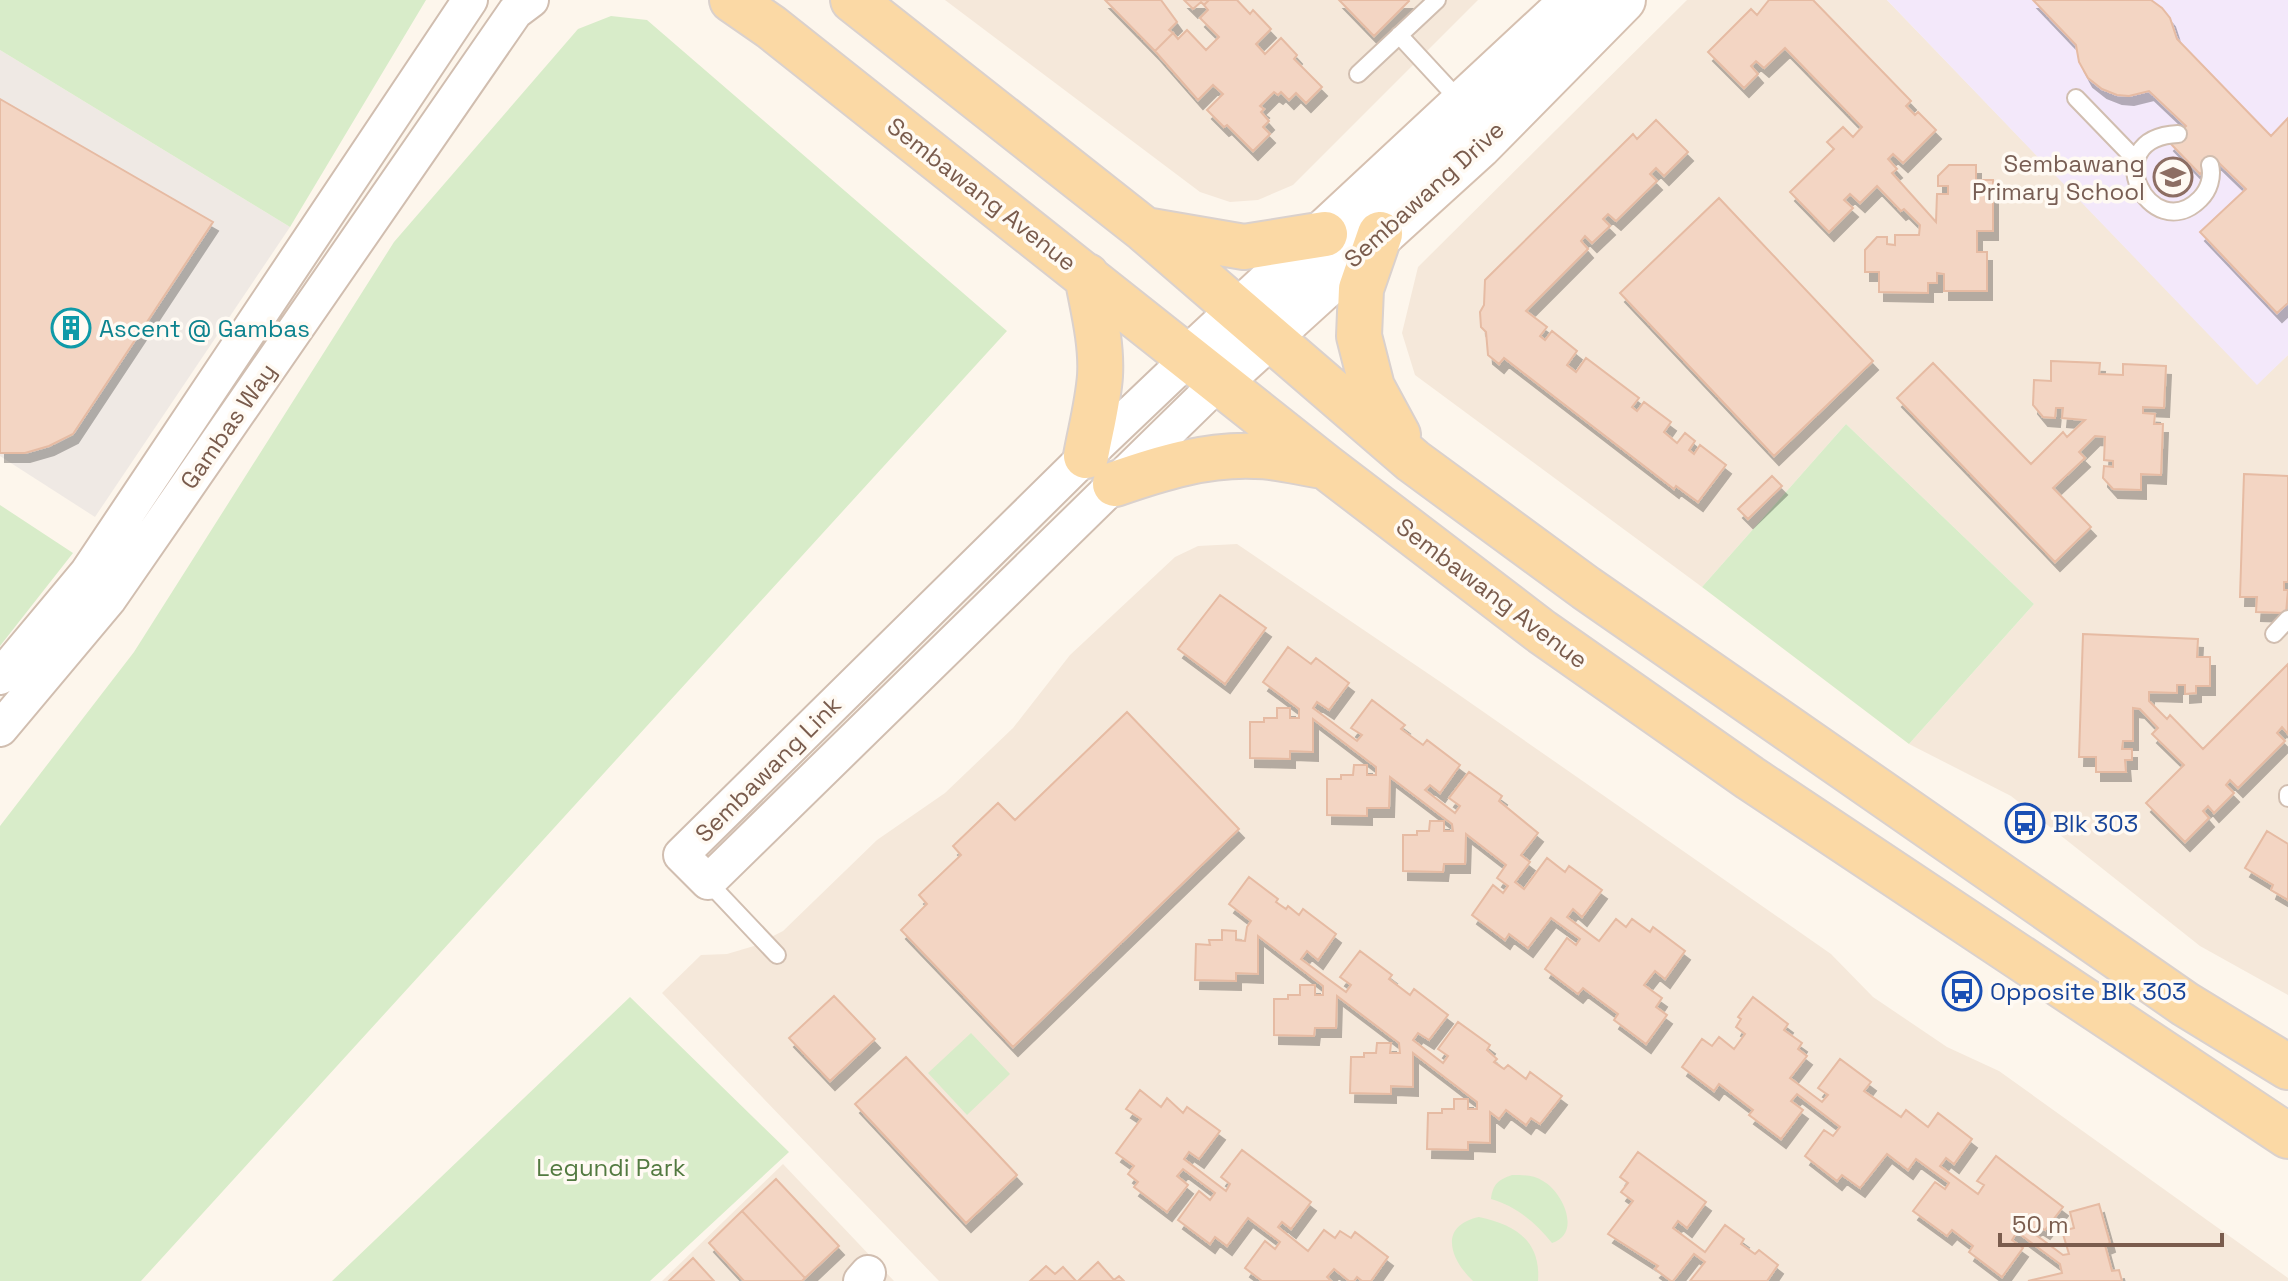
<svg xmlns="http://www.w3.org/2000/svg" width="2288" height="1281" viewBox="0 0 2288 1281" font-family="'Space Grotesk',sans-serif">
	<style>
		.residential { fill: #f5e8da }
		.industrial { fill: #efe9e4 }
		.education { fill: #f3e8fa }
		.green { fill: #d8ecc9 }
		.building { fill: #f3d5c3; stroke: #e6bba3; stroke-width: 2; filter: url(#shadow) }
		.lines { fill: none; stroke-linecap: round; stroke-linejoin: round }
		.lane-casing { stroke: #d1beb0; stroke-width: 20 }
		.street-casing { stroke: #d1beb0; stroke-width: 38 }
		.secondary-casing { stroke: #d6c0b0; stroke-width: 48 }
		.primary-casing { stroke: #dad1cd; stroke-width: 48 }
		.lane { stroke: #fff; stroke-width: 16 }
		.street { stroke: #fff; stroke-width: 34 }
		.secondary { stroke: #fff; stroke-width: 44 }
		.primary { stroke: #fbd9a5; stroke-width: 44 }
		.labels { text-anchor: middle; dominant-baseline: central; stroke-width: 7; stroke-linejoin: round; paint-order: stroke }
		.education-label { font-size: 24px; fill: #785e54; stroke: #fffaf3; text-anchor: end }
		.street-label { font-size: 24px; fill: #7a5c4d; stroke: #fffaf3 }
		.culture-label { font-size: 24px; fill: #0d838f; stroke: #fffaf3; text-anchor: start }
		.transit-label { font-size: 24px; fill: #164399; stroke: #fffaf3; text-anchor: start }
		.park-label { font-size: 24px; fill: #537a41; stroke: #fffaf3 }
	</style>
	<defs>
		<filter id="shadow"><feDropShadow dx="5" dy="9" stdDeviation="0" flood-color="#0004"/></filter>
	</defs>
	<rect width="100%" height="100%" fill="#fdf6ec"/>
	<path class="residential" d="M945 0H1478L1293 185 1258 200 1230 202 1200 192Z
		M1687 0H1887L2257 384 2288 355V995L2200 946 2011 796 1909 744 2034 604 1846 424 1702 587 1415 375 1402 333 1418 267Z
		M1237 544 1442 683 1831 954 1873 997 1947 1047 1999 1071 2288 1278V1281H939L662 993 701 955 727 954 754 946 783 931 877 840 945 793 1013 728 1070 655 1175 557 1198 546Z
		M783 1164 894 1281H662Z"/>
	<path class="industrial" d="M0 50 290 227 95 517 0 456Z"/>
	<path class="education" d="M1887 0H2288V355L2257 385Z"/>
	<path class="green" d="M0 0H426L290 227 0 50Z
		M611 16 647 20 1007 331 141 1281H0V826L134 652 394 242 578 29Z
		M1846 424 2034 604 1909 744 1702 587Z
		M0 505 73 553 0 646Z
		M630 997 789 1152 650 1281H332Z
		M971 1033 1010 1074 967 1115 928 1073Z
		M1512 1175C1523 1175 1534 1175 1543 1181 1563 1192 1582 1234 1552 1243 1536 1223 1516 1206 1491 1199 1493 1184 1498 1180 1512 1175Z
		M1479 1217C1516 1225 1541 1241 1538 1281H1473C1450 1259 1438 1226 1479 1217Z"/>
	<path class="building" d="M1105 0H1161L1177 22 1169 30 1173 33 1155 51Z
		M1184 0H1209L1204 5 1201 2 1193 9Z
		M1209 0H1237L1250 14 1253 10 1271 29 1256 44 1265 54 1281 38 1297 55 1294 59 1322 87 1306 103 1296 93 1289 100 1281 92 1278 95 1274 92 1260 106 1264 109 1261 112 1269 121 1263 127 1270 134 1253 151 1227 125 1224 127 1207 110 1223 94 1213 85 1198 100 1155 51 1173 33 1178 39 1187 30 1206 50 1219 37 1200 18 1208 10 1204 5Z
		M1339 0H1408L1409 1 1374 36Z
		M1769 0H1813L1911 101 1906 106 1915 115 1918 112 1936 130 1903 163 1893 154 1888 159 1897 169 1892 173 1936 222 1937 194H1948V186H1938V176L1949 165H1976V180H1993V231H1977V252H1987V291H1944V274L1937 273V283H1928V293L1879 292V272H1865V250L1877 237H1887V244L1895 245V235H1919L1920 225 1904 209 1901 211 1877 186 1860 203 1850 194 1844 200 1853 208 1829 232 1790 192 1834 149 1827 142 1843 127 1853 137 1862 127 1785 48 1764 68 1756 61 1751 66 1758 74 1744 88 1708 52 1751 9 1757 15Z
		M2033 0H2151L2162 8 2170 18 2177 39 2271 136 2288 118V303L2277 313 2200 232 2246 189 2216 160 2200 174 2169 142 2186 126 2149 91 2129 96 2117 95 2102 89 2088 78 2079 62 2076 45Z
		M0 99 213 222 73 434 49 446 25 453H0Z
		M1656 120 1688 152 1664 176 1656 168 1650 174 1657 181 1616 221 1608 214 1603 219 1610 226 1592 243 1585 236 1581 241 1588 249 1526 311 1547 327 1540 336 1545 340 1552 331 1577 351 1567 365 1576 372 1586 358 1639 398 1632 407 1637 411 1644 402 1671 422 1664 432 1677 443 1685 433 1695 441 1689 450 1694 454 1700 445 1726 465 1698 502 1676 486 1674 489 1504 358 1499 364 1488 355 1486 332 1481 327 1480 312 1484 305 1485 280 1633 134 1637 139Z
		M1719 198 1873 361 1774 456 1620 293Z
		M2051 361 2100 363 2099 374 2123 375V364L2166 366 2164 408 2143 407V413L2155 414 2154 424H2163L2161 475 2141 474V490L2113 489 2103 478 2104 466 2113 467V461L2104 460 2105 437 2095 436 2079 452 2085 458 2053 488 2091 527 2055 562 1897 398 1933 363 2031 464 2063 432 2067 437 2085 420 2062 418 2063 408H2056L2055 418 2043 417 2033 405 2034 380 2051 381Z
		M2244 474 2288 476V582H2284V590H2288L2286 613 2256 612 2257 597H2240Z
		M1772 476 1782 486 1748 519 1738 509Z
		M1220 595 1266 628 1225 684 1178 649Z
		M2083 634 2198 639 2197 657H2210V686H2196V693L2185 694V685H2177V693L2149 692V701L2167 719 2170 715 2203 749 2288 664V734L2282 727 2277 733 2285 741 2238 788 2230 780 2226 785 2234 793 2214 813 2208 806 2203 811 2209 818 2185 842 2146 803 2184 765 2152 734 2158 728 2140 709 2133 708V741H2123L2122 749H2132V760H2125L2126 772H2096V757H2079Z
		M1288 647 1311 664 1316 658 1349 683 1329 710 1317 702 1313 708 1357 741 1362 735 1351 728 1372 700 1405 725 1401 729 1423 745 1427 740 1460 765 1440 793 1430 785 1425 790 1455 813 1460 806 1449 798 1469 772 1502 796 1499 801 1538 833 1521 855 1530 862 1515 882 1524 889 1547 858 1565 872 1569 866 1602 890 1582 917 1573 909 1567 917 1599 941 1616 919 1626 927 1632 919 1650 932 1653 927 1685 951 1665 979 1655 971 1644 985 1662 998 1656 1007 1667 1015 1646 1044 1614 1020 1618 1014 1583 988 1578 994 1545 969 1567 938 1576 945 1580 939 1551 918 1528 948 1509 934 1505 940 1472 915 1493 885 1503 893 1508 886 1497 878 1506 865 1466 834 1465 864H1444L1443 872 1403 871V835H1417V831H1429L1430 821H1444V831H1453L1452 824 1390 777 1389 808H1367V816L1327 815V779H1341V775H1353L1354 765H1367V775H1376V767L1313 719V752L1290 751V759L1250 758V722H1264V718H1277V708H1290V718H1299V709L1263 682Z
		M1127 712 1239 829 1013 1047 901 930 927 904 919 895 961 855 953 846 998 803 1015 820Z
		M2267 831 2288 844V900L2271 890 2273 885 2245 868Z
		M1249 877 1278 899 1276 902 1286 909 1288 906 1299 915 1303 909 1336 934 1318 960 1307 951 1301 959 1346 992 1351 985 1340 977 1360 951 1392 975 1389 979 1410 995 1414 989 1448 1015 1429 1040 1418 1033 1413 1040 1443 1063 1448 1056 1438 1049 1458 1022 1490 1045 1487 1050 1497 1059 1494 1062 1504 1069 1508 1065 1526 1079 1530 1072 1562 1096 1540 1124 1531 1118 1526 1125 1506 1110 1499 1119 1490 1112V1143L1468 1142V1150L1427 1149 1428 1113H1442V1109H1454V1099H1468V1109H1477V1102L1413 1053V1087L1391 1086V1094L1350 1093 1351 1057H1364V1053H1376L1377 1043H1391L1390 1053H1400L1399 1043 1337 996 1336 1028H1315L1314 1036 1274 1035V999H1288V995H1300V985H1315V995H1323V986L1258 936V974L1236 973V981L1195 980 1196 944 1210 945 1209 940H1222V930L1236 931V940L1245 941 1247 927 1251 921 1229 904Z
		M834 996 875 1039 830 1081 789 1038Z
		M1753 997 1788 1024 1784 1030 1802 1043 1798 1049 1807 1056 1790 1078 1822 1102 1828 1095 1818 1088 1840 1059 1871 1082 1864 1091 1901 1117 1906 1110 1928 1127 1938 1113 1972 1139 1954 1164 1946 1158 1940 1166 1978 1194 1984 1185 1977 1181 1996 1156 2063 1207 2045 1230 2037 1225 2032 1232 2063 1255 2069 1254 2062 1231 2074 1228 2070 1212 2099 1204 2110 1243 2105 1245 2112 1271 2119 1270 2122 1281H2028L2062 1273 2060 1264 2017 1232 2012 1240 2023 1248 2002 1277 1969 1252 1973 1246 1952 1230 1947 1236 1913 1211 1935 1182 1945 1189 1949 1183 1916 1159 1908 1170 1887 1154 1860 1188 1842 1175 1837 1181 1805 1156 1824 1130 1833 1136 1840 1127 1797 1094 1791 1101 1803 1110 1781 1139 1749 1115 1753 1110 1719 1084 1714 1091 1682 1067 1702 1039 1712 1046 1719 1037 1734 1049 1745 1034 1736 1027 1741 1019 1738 1017Z
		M906 1057 1017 1175 966 1223 855 1104Z
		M1140 1090 1161 1107 1167 1098 1183 1113 1187 1107 1220 1131 1199 1159 1189 1152 1184 1159 1226 1191 1230 1184 1221 1177 1242 1150 1311 1202 1291 1229 1282 1222 1278 1227 1308 1251 1324 1230 1335 1238 1340 1231 1351 1238 1355 1232 1388 1257 1371 1281H1362L1357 1277 1354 1281H1349L1334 1269 1327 1277 1331 1281H1262L1245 1268 1265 1241 1275 1249 1280 1242 1248 1218 1227 1246 1215 1237 1210 1244 1178 1220 1199 1191 1210 1200 1215 1193 1183 1169 1177 1176 1188 1185 1167 1212 1134 1187 1138 1182 1128 1174 1134 1166 1116 1153 1141 1119 1126 1109Z
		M1638 1152 1706 1202 1687 1228 1678 1221 1673 1228 1705 1252 1725 1225 1744 1239 1741 1244 1755 1254 1759 1250 1778 1265 1767 1281H1690L1705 1262 1694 1254 1673 1281H1671L1655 1269 1658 1266 1608 1234 1633 1201 1621 1192 1628 1183 1620 1177Z
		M776 1179 839 1246 805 1278 742 1211Z
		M742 1211 805 1278 802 1281H744L709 1243Z
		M693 1258 714 1281H669Z
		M1098 1262 1114 1280 1119 1276 1124 1281H1078Z
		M1046 1266 1055 1274 1063 1267 1076 1281H1030Z"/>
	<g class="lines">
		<g class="lane-casing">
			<path id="lane" d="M1399 35 1461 102
				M1358 74 1437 0
				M2076 98 2136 160
				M2178 134C2094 138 2151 248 2200 199 2209 190 2213 177 2210 165
				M2274 634 2288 619
				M2288 794V798
				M708 882 777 955"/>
		</g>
		<g class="street-casing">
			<path id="street" d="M1189 358 1086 456 681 855 708 882 1219 382
				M0 677 87 573 470 0
				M0 729 109 599 515 12 531 0
				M861 1281 868 1273"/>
		</g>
		<g class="secondary-casing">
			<path id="secondary" d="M1189 358 1574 0
				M1219 382 1479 146 1623 0"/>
		</g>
		<g class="primary-casing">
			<path id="primary" d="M732 0 771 27 1326 467 1542 632 1750 778 2288 1136
				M853 0 1145 230 1413 461 1586 588 2185 1004 2288 1067
				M1145 230 1244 247 1325 234
				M1380 234 1361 289 1359 336 1372 387 1398 435
				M1086 456C1091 429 1098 403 1100 376 1102 343 1093 308 1087 276
				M1115 484C1161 468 1206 454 1255 456 1278 456 1301 463 1323 466"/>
		</g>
		<use href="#lane" class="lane"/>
		<use href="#street" class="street"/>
		<use href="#secondary" class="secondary"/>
		<use href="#primary" class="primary"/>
	</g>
	<defs>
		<g id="school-ring" transform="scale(2)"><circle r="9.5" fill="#fffaf3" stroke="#8d6e63" stroke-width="1.5"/><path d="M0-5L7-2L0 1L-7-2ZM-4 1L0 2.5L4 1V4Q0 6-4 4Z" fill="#8d6e63"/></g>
		<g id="building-ring" transform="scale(2)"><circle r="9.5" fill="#fffaf3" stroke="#0f9aa8" stroke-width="1.5"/><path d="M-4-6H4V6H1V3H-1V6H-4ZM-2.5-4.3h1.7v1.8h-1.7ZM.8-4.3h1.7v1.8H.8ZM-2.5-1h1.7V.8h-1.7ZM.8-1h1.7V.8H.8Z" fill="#0f9aa8"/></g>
		<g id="bus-ring" transform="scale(2)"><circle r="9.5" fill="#fffaf3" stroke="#1a4fb4" stroke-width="1.5"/><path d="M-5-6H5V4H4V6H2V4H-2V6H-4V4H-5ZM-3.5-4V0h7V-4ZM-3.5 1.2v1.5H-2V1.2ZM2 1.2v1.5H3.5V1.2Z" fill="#1a4fb4"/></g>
	</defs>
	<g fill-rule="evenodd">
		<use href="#school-ring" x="2173" y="177"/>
		<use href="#building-ring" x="71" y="328"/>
		<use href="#bus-ring" x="2025" y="823"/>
		<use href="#bus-ring" x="1962" y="991"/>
	</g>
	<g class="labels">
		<g class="education-label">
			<text x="2145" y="163">Sembawang<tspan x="2145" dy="28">Primary School</tspan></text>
		</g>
		<g class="street-label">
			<text transform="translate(982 194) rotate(38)">Sembawang Avenue</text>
			<text transform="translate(1424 194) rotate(-42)">Sembawang Drive</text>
			<text transform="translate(228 426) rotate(-55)">Gambas Way</text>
			<text transform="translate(1492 593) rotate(37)">Sembawang Avenue</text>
			<text transform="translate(768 769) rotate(-45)">Sembawang Link</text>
		</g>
		<g class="culture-label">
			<text x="99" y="328">Ascent @ Gambas</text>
		</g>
		<g class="transit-label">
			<text x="2053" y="823">Blk 303</text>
			<text x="1990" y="991">Opposite Blk 303</text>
		</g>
		<g class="park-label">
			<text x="611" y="1167">Legundi Park</text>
		</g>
	</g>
	<path d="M2000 1233v12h222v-12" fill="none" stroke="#7a5c4d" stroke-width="4"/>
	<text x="2012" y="1233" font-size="24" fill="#7a5c4d" stroke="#fffaf3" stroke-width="6" paint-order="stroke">50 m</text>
</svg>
